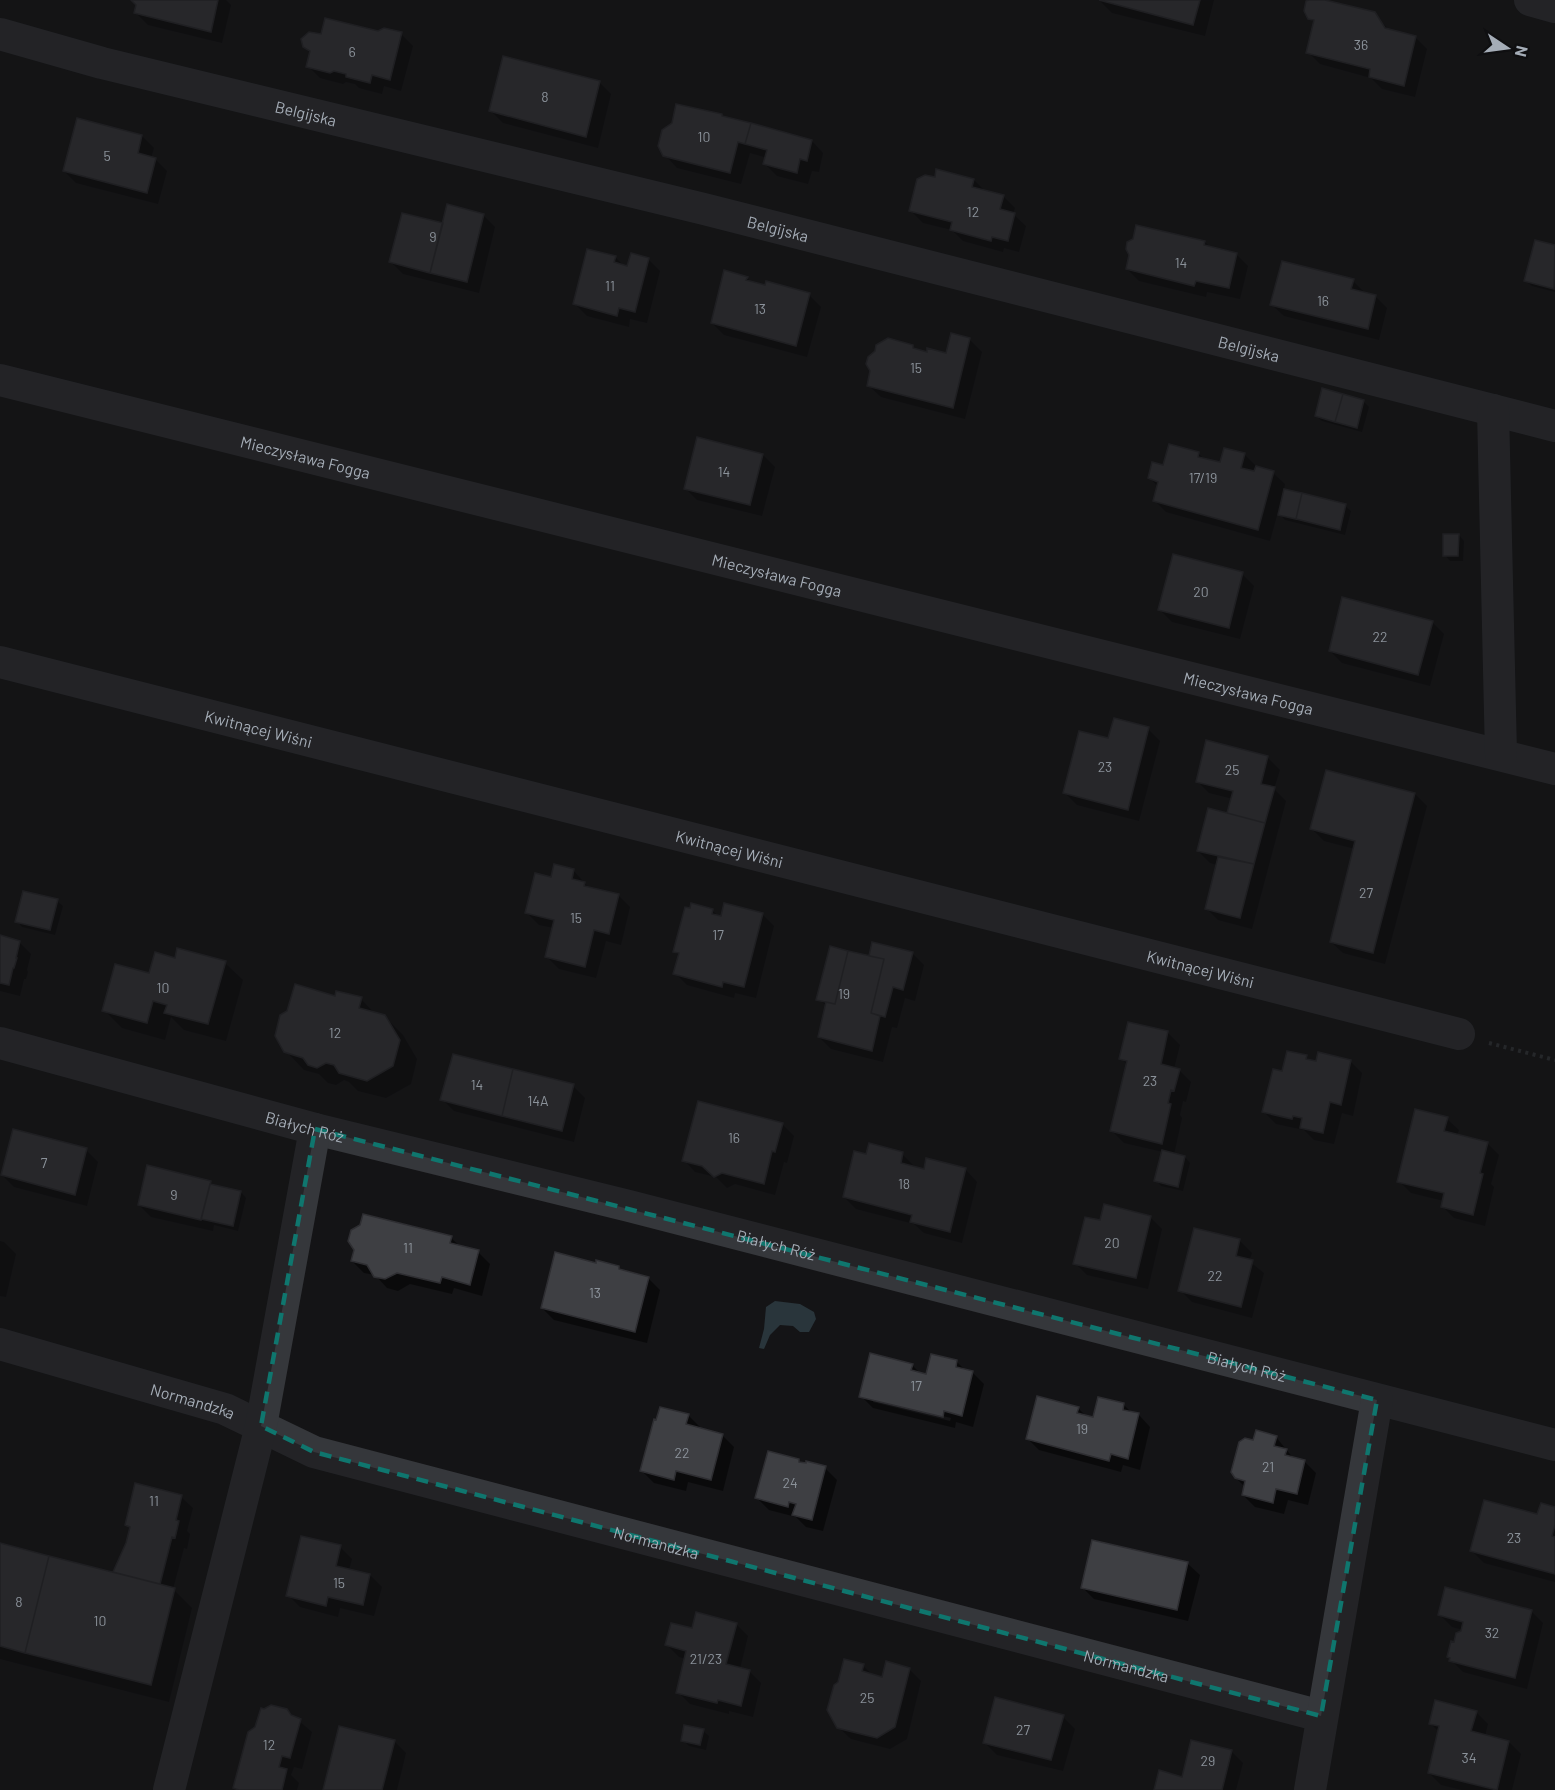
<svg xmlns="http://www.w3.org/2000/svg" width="1555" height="1790" viewBox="0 0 1555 1790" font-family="Barlow,sans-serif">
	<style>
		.water { fill: #29353b }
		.shadow { fill: #0007; fill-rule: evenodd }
		.building { fill: #3e3f43; stroke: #2e2e32; stroke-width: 1.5 }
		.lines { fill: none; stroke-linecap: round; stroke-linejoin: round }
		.path { stroke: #3b3e42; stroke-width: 4; stroke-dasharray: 3 4.5; stroke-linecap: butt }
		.street { stroke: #35373b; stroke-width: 32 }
		.marked { fill: none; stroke: #0f766e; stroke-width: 4.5; stroke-dasharray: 12 8; stroke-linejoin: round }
		.labels { text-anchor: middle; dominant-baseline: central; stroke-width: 4.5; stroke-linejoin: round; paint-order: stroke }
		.number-label { font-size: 14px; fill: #8b929a }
		.street-label { font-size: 16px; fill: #a5adb7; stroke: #0f0f11 }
	</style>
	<rect width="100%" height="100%" fill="#141416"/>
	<path class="water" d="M775 1301 800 1304 814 1312 816 1319 809 1332H800L793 1326 780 1325 770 1335 764 1349 759 1348 764 1329 766 1307Z"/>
	<path class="shadow" d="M133 0H226L231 5 222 43 148 25 136 13 138 4Z
		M1214 0 1205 36 1112 13 1100 1Z
		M1312 0H1319L1374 14 1390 31 1415 37 1427 49 1415 97 1382 89 1371 78 1320 64 1308 52 1315 23 1310 18Z
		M378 33 401 34 413 46 401 91 384 86 382 94 359 88 355 84 346 82 343 84 320 78 308 66 311 54 304 46Z
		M599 82 611 94 598 148 503 123 491 111Z
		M724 118 812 141 823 153 819 172 812 171 808 184 777 176 765 164 767 158 750 153 741 184 677 168 665 155 673 124Z
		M142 136 154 148 151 158 155 159 167 171 158 204 76 183 64 171Z
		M974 180 985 191 1003 196 1015 208 1013 214 1026 226 1019 252 1004 248 1003 252 963 241 952 230 923 223 911 211Z
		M483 215 495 227 479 293 403 274 391 262 444 225Z
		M1536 241 1555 247V292L1532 286 1526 281Z
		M1205 242 1211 248 1236 254 1248 266 1240 299 1207 292 1206 297 1139 281 1127 269 1131 255Z
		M615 257 624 266 628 267 648 259 660 271 647 323 630 319 629 327 587 316 575 304Z
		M747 278 752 283 809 295 821 307 807 357 724 335 712 323Z
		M1353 281 1365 293 1375 296 1387 308 1379 340 1284 316 1272 305Z
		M952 335 970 340 982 352 965 419 881 397 869 386 913 346 917 351 947 355Z
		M1363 401 1369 407 1362 432 1322 421 1316 416Z
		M698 439 763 455 775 467 762 516 697 500 685 488Z
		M1198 453 1205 460 1221 464 1244 454 1256 466 1273 473 1285 484 1284 490 1345 506 1351 511 1345 535 1285 520 1278 512 1270 541 1166 512 1154 500 1158 487 1149 477 1164 467Z
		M1459 535 1464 541 1463 561H1450L1445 555Z
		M1242 574 1254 586 1240 639 1172 622 1160 610Z
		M1432 622 1444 634 1430 686 1342 663 1330 651Z
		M1148 729 1160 741 1139 821 1077 805 1065 793 1109 740Z
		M1208 742 1268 758 1280 770 1274 789 1286 801 1252 929 1218 920 1206 908 1217 865 1210 863 1198 851 1228 815 1233 799 1209 793 1197 781Z
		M1415 794 1427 806 1385 964 1343 953 1331 942 1355 849 1324 841 1312 829Z
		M573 870 590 889 618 895 630 907 621 945 606 941 596 978 559 969 547 957 554 928 539 925 527 913 552 878Z
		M57 901 63 906 55 935 22 927 17 921Z
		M712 910 719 917 762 914 774 926 756 998 735 993 734 998 687 985 675 973 679 956 675 952Z
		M0 937 19 942 31 954 27 970 28 972 26 979H24L20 996 0 991Z
		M912 953 924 965 915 1001 905 998 897 1028 892 1027 883 1062 831 1049 819 1037 827 1006 818 999 870 957Z
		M176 960 225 963 243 980 226 1041 184 1030 171 1017 165 1040 122 1028 104 1010 150 975Z
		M336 998 361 999 376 1015 385 1017 403 1035 417 1059 411 1084 386 1098 358 1091 349 1082 344 1080 336 1085 328 1083 319 1074 304 1070 286 1051Z
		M1129 1023 1168 1033 1180 1045 1174 1069 1179 1070 1191 1082 1186 1102 1183 1101 1180 1115 1182 1118 1174 1155 1185 1157 1190 1163 1183 1191 1161 1186 1156 1180 1163 1152 1124 1143 1112 1131 1127 1065 1121 1058Z
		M1306 1057 1311 1061H1350L1362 1073 1353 1116 1342 1113 1334 1144 1314 1140 1304 1130 1276 1124 1264 1112 1283 1073Z
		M573 1086 585 1098 574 1142 454 1111 442 1099Z
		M1447 1119 1459 1130 1457 1136 1487 1143 1499 1155 1491 1184 1494 1187 1485 1226 1454 1218 1443 1207 1444 1201 1411 1193 1399 1181Z
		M782 1124 794 1136 787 1163 784 1162 775 1195 735 1184 727 1188 716 1177 695 1172 684 1160Z
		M86 1150 98 1162 87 1206 14 1187 2 1175Z
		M902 1154 914 1166V1168L925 1171 966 1170 977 1182 962 1243 924 1233 914 1224 856 1209 844 1197 867 1156Z
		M210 1182 215 1186 241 1192 246 1198 238 1231 214 1225 213 1231 151 1217 139 1205Z
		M1150 1217 1162 1229 1148 1289 1087 1275 1075 1263 1101 1222Z
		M1195 1230 1240 1241 1252 1253 1249 1261 1264 1273 1252 1318 1192 1302 1180 1290Z
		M451 1238 461 1247 478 1252 490 1264 482 1296 454 1288 452 1294 410 1284 398 1291 387 1288 375 1275 364 1273 352 1261Z
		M0 1241 4 1242 16 1254 6 1297 0 1296Z
		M597 1265 618 1267 623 1271 648 1278 660 1290 647 1343 554 1320 542 1308Z
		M957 1362 965 1370 972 1372 984 1384 973 1427 956 1422 955 1428 873 1408 861 1396 912 1365 921 1374 927 1375ZM873 1399 951 1418 950 1421 873 1402Z
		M1123 1404 1132 1413 1139 1415 1150 1427 1140 1470 1123 1465 1121 1472 1039 1450 1027 1438 1078 1408 1087 1417 1094 1418Z
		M688 1415 700 1427V1429L722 1435 734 1447 723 1491 688 1482 686 1491 654 1483 642 1471Z
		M1276 1437 1294 1459 1304 1461 1316 1473 1308 1505 1288 1500 1284 1514 1255 1507 1243 1495 1245 1487 1236 1478Z
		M799 1460 802 1464 825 1468 837 1480 823 1531 806 1527 796 1517 769 1510 757 1498Z
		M181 1497 193 1508 187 1531 190 1534 187 1549 184 1548 173 1589 192 1608 169 1702 0 1659V1545L118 1575 115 1572 127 1544 131 1529 127 1525Z
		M1555 1509V1582L1484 1563 1472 1551Z
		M340 1547 352 1559 349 1570 370 1575 382 1587 374 1616 340 1608 338 1617 300 1607 288 1595Z
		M1188 1564 1200 1575 1188 1621 1094 1599 1082 1587Z
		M1531 1611 1543 1623 1527 1689 1463 1672 1451 1660 1463 1630 1452 1627 1440 1615Z
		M736 1624 748 1636 740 1669 749 1671 761 1683 753 1717 729 1711V1714L690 1704 678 1692 686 1659 679 1657 667 1645 693 1630Z
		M863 1666 874 1676 883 1679 909 1669 921 1681 907 1739 890 1749 851 1739 838 1727Z
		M286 1710 312 1732 302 1769 294 1767 291 1775 299 1783 297 1790H237L234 1788 256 1728Z
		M1476 1712 1488 1724 1485 1736 1509 1742 1521 1754 1512 1790H1462L1441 1785 1429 1773 1439 1732 1431 1724Z
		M1063 1717 1075 1729 1063 1771 997 1755 985 1743Z
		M703 1731 709 1736 706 1750 689 1746 683 1740Z
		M394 1741 406 1753 397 1790H324Z
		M1231 1751 1243 1763 1236 1790H1155L1183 1778Z"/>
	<path class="building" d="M131 0H218L211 32 134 13 136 5Z
		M1099 0H1200L1193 25Z
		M1309 0H1325L1375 12 1385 28 1416 36 1404 86 1369 77 1370 69 1306 53 1314 20 1308 19 1304 11 1306 1Z
		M325 18 378 31 384 28 402 32 390 80 372 75 370 83 346 77V74L334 71 330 73 306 67 310 51 303 47 301 39 309 32 321 34Z
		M503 56 600 81 586 137 489 111Z
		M676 104 722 114V116L751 123 745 144 738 142 730 173 663 156 658 146 662 130 672 123Z
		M77 118 142 135 138 153 156 158 147 193 63 171Z
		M751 123 812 140 807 161 800 159 797 173 763 164 767 150 745 144Z
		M936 169 974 179 972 187 1004 195 1000 209 1015 213 1008 241 992 237 991 241 950 230 952 222 909 211 917 179 925 175 935 177Z
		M447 204 484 214 467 282 430 273Z
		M402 213 443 223 430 273 389 262Z
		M1136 225 1205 241 1204 245 1237 253 1229 288 1196 281 1194 286 1126 269 1129 255 1126 249 1127 242 1133 239Z
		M1535 240 1555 245 1554 289 1524 281Z
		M587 249 616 256 614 262 627 266 631 253 649 258 635 312 619 308 617 316 573 304Z
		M1282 261 1354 279 1351 289 1376 295 1368 329 1270 305Z
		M724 270 748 277 746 280 765 285 766 281 810 293 796 346 711 323Z
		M951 333 970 338 953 408 867 386 870 371 866 364 868 357 875 351 876 345 888 338 913 345V348L927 352V348L946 353Z
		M1322 388 1343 394 1335 422 1315 416Z
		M1343 394 1364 400 1357 428 1335 422Z
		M697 437 763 454 750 505 684 489Z
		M1169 444 1199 452 1198 457 1220 462 1224 448 1245 453 1241 468 1254 471 1256 466 1274 471 1258 530 1153 501 1158 482 1148 478 1152 462 1163 465Z
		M1284 489 1302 493 1296 519 1278 515Z
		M1302 493 1346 504 1340 530 1296 519Z
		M1443 534H1459L1458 556H1443Z
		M1173 554 1243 572 1229 628 1158 610Z
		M1342 597 1433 621 1418 675 1329 651Z
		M1114 718 1149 727 1128 810 1063 793 1079 731 1108 738Z
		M1206 740 1268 756 1261 784 1275 787 1265 823 1227 813 1233 791 1196 782Z
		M1326 770 1415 793 1373 953 1330 942 1355 841 1310 829Z
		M1208 808 1265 823 1254 864 1197 851Z
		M1218 857 1254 864 1240 918 1205 909Z
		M554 864 574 869 572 879 585 882 584 886 619 894 609 934 594 930 585 967 545 957 554 920 525 913 535 873 551 877Z
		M23 891 58 899 50 930 15 922Z
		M691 903 713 909 712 914 721 916 724 903 763 913 744 987 723 982 722 987 673 974 679 953 673 952 685 907 690 908Z
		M0 935 20 941 16 958H17L14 968H13L9 985 0 983Z
		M872 942 913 952 903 990 893 987 885 1017 871 1013 884 959 869 956Z
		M830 946 848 951 835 1004 816 1000Z
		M177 948 226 961 208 1024 164 1013 167 1005 153 1001 147 1023 102 1011 115 964 149 973 155 952 175 958Z
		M848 951 884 959 871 1013 880 1016 872 1051 818 1037 826 1002 835 1004Z
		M295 984 335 996 336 991 362 997 359 1008 385 1015 400 1040 393 1066 367 1081 339 1073 334 1065 326 1063 317 1068 308 1065 303 1058 284 1052 275 1036 280 1015 287 1011Z
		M1128 1022 1168 1031 1161 1064 1180 1069 1174 1091 1171 1090 1168 1103 1171 1104 1162 1144 1110 1131 1127 1061 1119 1059Z
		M1287 1051 1307 1055 1306 1059 1316 1061 1318 1052 1351 1060 1341 1105 1330 1102 1323 1133 1300 1128 1302 1118 1293 1116 1292 1119 1262 1112 1273 1069 1282 1071Z
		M453 1054 513 1069 502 1116 440 1100Z
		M513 1069 574 1084 562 1131 502 1116Z
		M698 1101 783 1123 775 1152 772 1151 764 1184 722 1173 714 1177 702 1166 682 1161Z
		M1415 1109 1448 1117 1444 1131 1488 1142 1480 1173 1483 1174 1473 1215 1441 1207 1444 1193 1397 1182Z
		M13 1129 87 1148 75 1195 1 1175Z
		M869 1143 903 1152 901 1163 924 1169 926 1158 966 1168 950 1232 910 1222 912 1215 843 1197 854 1151 866 1154Z
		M1162 1150 1185 1156 1178 1187 1154 1181Z
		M147 1165 211 1181 201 1220 138 1205Z
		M210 1184 241 1191 233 1226 201 1219Z
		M1104 1204 1151 1216 1136 1278 1073 1264 1085 1217 1100 1220Z
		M363 1214 452 1236 450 1243 479 1250 470 1285 442 1277 440 1283 397 1273 385 1279 374 1277 367 1265 351 1261 354 1250 348 1241 351 1230 360 1225Z
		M1194 1228 1240 1239 1236 1256 1253 1260 1241 1307 1178 1291Z
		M555 1252 596 1263V1260L619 1266V1269L649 1277 635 1332 541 1308Z
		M870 1353 913 1364 911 1370 926 1374 931 1354 957 1360 956 1367 973 1371 962 1416 944 1411 943 1417 859 1397Z
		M1037 1396 1079 1407 1077 1413 1093 1417 1098 1397 1124 1403 1123 1410 1139 1413 1128 1459 1111 1454 1109 1461 1026 1439Z
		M660 1407 689 1414 686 1424 723 1434 711 1480 676 1471 674 1480 640 1471 654 1419 656 1420Z
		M1256 1430 1277 1436 1274 1446 1287 1449 1285 1455 1305 1460 1297 1494 1276 1489 1273 1503 1242 1495 1245 1481 1235 1478 1231 1472 1239 1442 1245 1438 1253 1440Z
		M768 1451 799 1459V1462L806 1463V1461L826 1466 812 1520 792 1515 796 1504 789 1502 788 1507 755 1498Z
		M135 1483 182 1495 176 1520 179 1521 175 1538 172 1537 160 1584 113 1572 126 1543 130 1527 125 1525Z
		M1484 1500 1537 1514 1541 1503 1555 1507V1525L1552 1536 1555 1537V1574L1470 1551Z
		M301 1536 341 1545 336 1566 370 1574 363 1605 328 1597 326 1606 286 1596Z
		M1092 1540 1188 1562 1177 1610 1081 1588Z
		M0 1543 49 1556 25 1653 0 1646Z
		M49 1556 175 1588 151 1685 25 1653Z
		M1445 1587 1532 1610 1515 1678 1449 1661 1450 1658 1447 1657 1451 1641 1454 1642 1456 1633 1461 1631 1463 1622 1438 1615Z
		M696 1612 737 1623 726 1664 750 1670 741 1706 718 1700 717 1703 676 1693 686 1651 665 1645 671 1623 692 1628Z
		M844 1659 864 1664 862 1671 882 1677 886 1661 910 1668 895 1727 877 1738 837 1728 827 1710 834 1685 838 1682Z
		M995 1697 1064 1715 1051 1760 983 1743Z
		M1435 1700 1477 1711 1471 1731 1509 1741 1497 1790 1428 1773 1439 1726 1429 1724Z
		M271 1705 287 1709 291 1715 301 1719 290 1758 282 1756 279 1767 287 1769 282 1790H239L233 1788 248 1732 255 1727 261 1708 264 1709Z
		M684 1725 704 1729 700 1745 681 1741Z
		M339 1726 395 1740 382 1790H323Z
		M1191 1740 1232 1750 1222 1790H1154L1159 1770 1182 1777Z"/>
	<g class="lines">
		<path class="path" d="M1489 1043 1555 1060"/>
		<g class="street">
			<path d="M1530 0 1555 7"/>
			<path id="s1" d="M0 34 102 63 704 209 1555 426"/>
			<path id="s2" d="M0 380 1555 769"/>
			<path d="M1493 410 1501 755"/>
			<path id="s3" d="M0 662 1459 1034"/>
			<path id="s4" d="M0 1043 315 1129 629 1206 1555 1445"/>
			<path id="s5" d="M0 1344 225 1409 314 1452 1321 1716"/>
			<path d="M169 1790 261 1426 315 1129"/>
			<path d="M1310 1790 1377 1400"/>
		</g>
	</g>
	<path d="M0 0H1555V1790H0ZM315 1129 1377 1400 1321 1716 314 1452 261 1426Z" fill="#141416" fill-opacity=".55" fill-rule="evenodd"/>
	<path class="marked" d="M315 1129 1377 1400 1321 1716 314 1452 261 1426Z"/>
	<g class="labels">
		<g class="number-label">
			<text x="1361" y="44">36</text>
			<text x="352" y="51">6</text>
			<text x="545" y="96">8</text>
			<text x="704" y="136">10</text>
			<text x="107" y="155">5</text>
			<text x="973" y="211">12</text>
			<text x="433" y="236">9</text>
			<text x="1181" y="262">14</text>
			<text x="610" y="285">11</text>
			<text x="1323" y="300">16</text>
			<text x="760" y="308">13</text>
			<text x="916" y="367">15</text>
			<text x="724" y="471">14</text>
			<text x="1203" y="477">17/19</text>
			<text x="1201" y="591">20</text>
			<text x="1380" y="636">22</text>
			<text x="1105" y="766">23</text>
			<text x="1232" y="769">25</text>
			<text x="1366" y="892">27</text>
			<text x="576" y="917">15</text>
			<text x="718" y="934">17</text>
			<text x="163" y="987">10</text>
			<text x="844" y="993">19</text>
			<text x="335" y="1032">12</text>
			<text x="1150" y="1080">23</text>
			<text x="477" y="1084">14</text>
			<text x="538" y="1100">14A</text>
			<text x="734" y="1137">16</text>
			<text x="44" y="1162">7</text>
			<text x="904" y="1183">18</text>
			<text x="174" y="1194">9</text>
			<text x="1112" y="1242">20</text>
			<text x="408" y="1247">11</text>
			<text x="1215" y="1275">22</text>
			<text x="595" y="1292">13</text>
			<text x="916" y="1385">17</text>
			<text x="1082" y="1428">19</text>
			<text x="682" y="1452">22</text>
			<text x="1268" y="1466">21</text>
			<text x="790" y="1482">24</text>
			<text x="154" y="1500">11</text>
			<text x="1514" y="1537">23</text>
			<text x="339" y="1582">15</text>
			<text x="19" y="1601">8</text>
			<text x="100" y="1620">10</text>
			<text x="1492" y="1632">32</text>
			<text x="706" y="1658">21/23</text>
			<text x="867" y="1697">25</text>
			<text x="1023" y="1729">27</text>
			<text x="269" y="1744">12</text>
			<text x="1469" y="1757">34</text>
			<text x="1208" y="1760">29</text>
		</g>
		<g class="street-label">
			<text stroke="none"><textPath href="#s1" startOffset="316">Belgijska</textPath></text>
			<text stroke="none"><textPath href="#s1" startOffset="802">Belgijska</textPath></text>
			<text stroke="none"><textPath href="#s1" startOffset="1288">Belgijska</textPath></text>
			<text stroke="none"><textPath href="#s2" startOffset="315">Mieczysława Fogga</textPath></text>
			<text stroke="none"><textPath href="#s2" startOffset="801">Mieczysława Fogga</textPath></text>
			<text stroke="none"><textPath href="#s2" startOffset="1287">Mieczysława Fogga</textPath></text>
			<text stroke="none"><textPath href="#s3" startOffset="267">Kwitnącej Wiśni</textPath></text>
			<text stroke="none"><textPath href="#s3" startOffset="753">Kwitnącej Wiśni</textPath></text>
			<text stroke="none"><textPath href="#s3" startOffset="1239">Kwitnącej Wiśni</textPath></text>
			<text stroke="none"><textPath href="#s4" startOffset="316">Białych Róż</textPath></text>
			<text stroke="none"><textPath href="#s4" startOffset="802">Białych Róż</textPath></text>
			<text stroke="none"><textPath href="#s4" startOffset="1288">Białych Róż</textPath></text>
			<text stroke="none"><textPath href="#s5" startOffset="201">Normandzka</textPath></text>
			<text stroke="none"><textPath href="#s5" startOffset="687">Normandzka</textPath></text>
			<text stroke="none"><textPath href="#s5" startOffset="1173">Normandzka</textPath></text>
		</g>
	</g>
	<g transform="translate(1507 48) rotate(103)" stroke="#0f0f11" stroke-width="4.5" paint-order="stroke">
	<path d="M0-4.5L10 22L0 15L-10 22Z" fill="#a5adb7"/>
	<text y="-9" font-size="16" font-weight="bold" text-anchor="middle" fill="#a5adb7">N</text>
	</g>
</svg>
